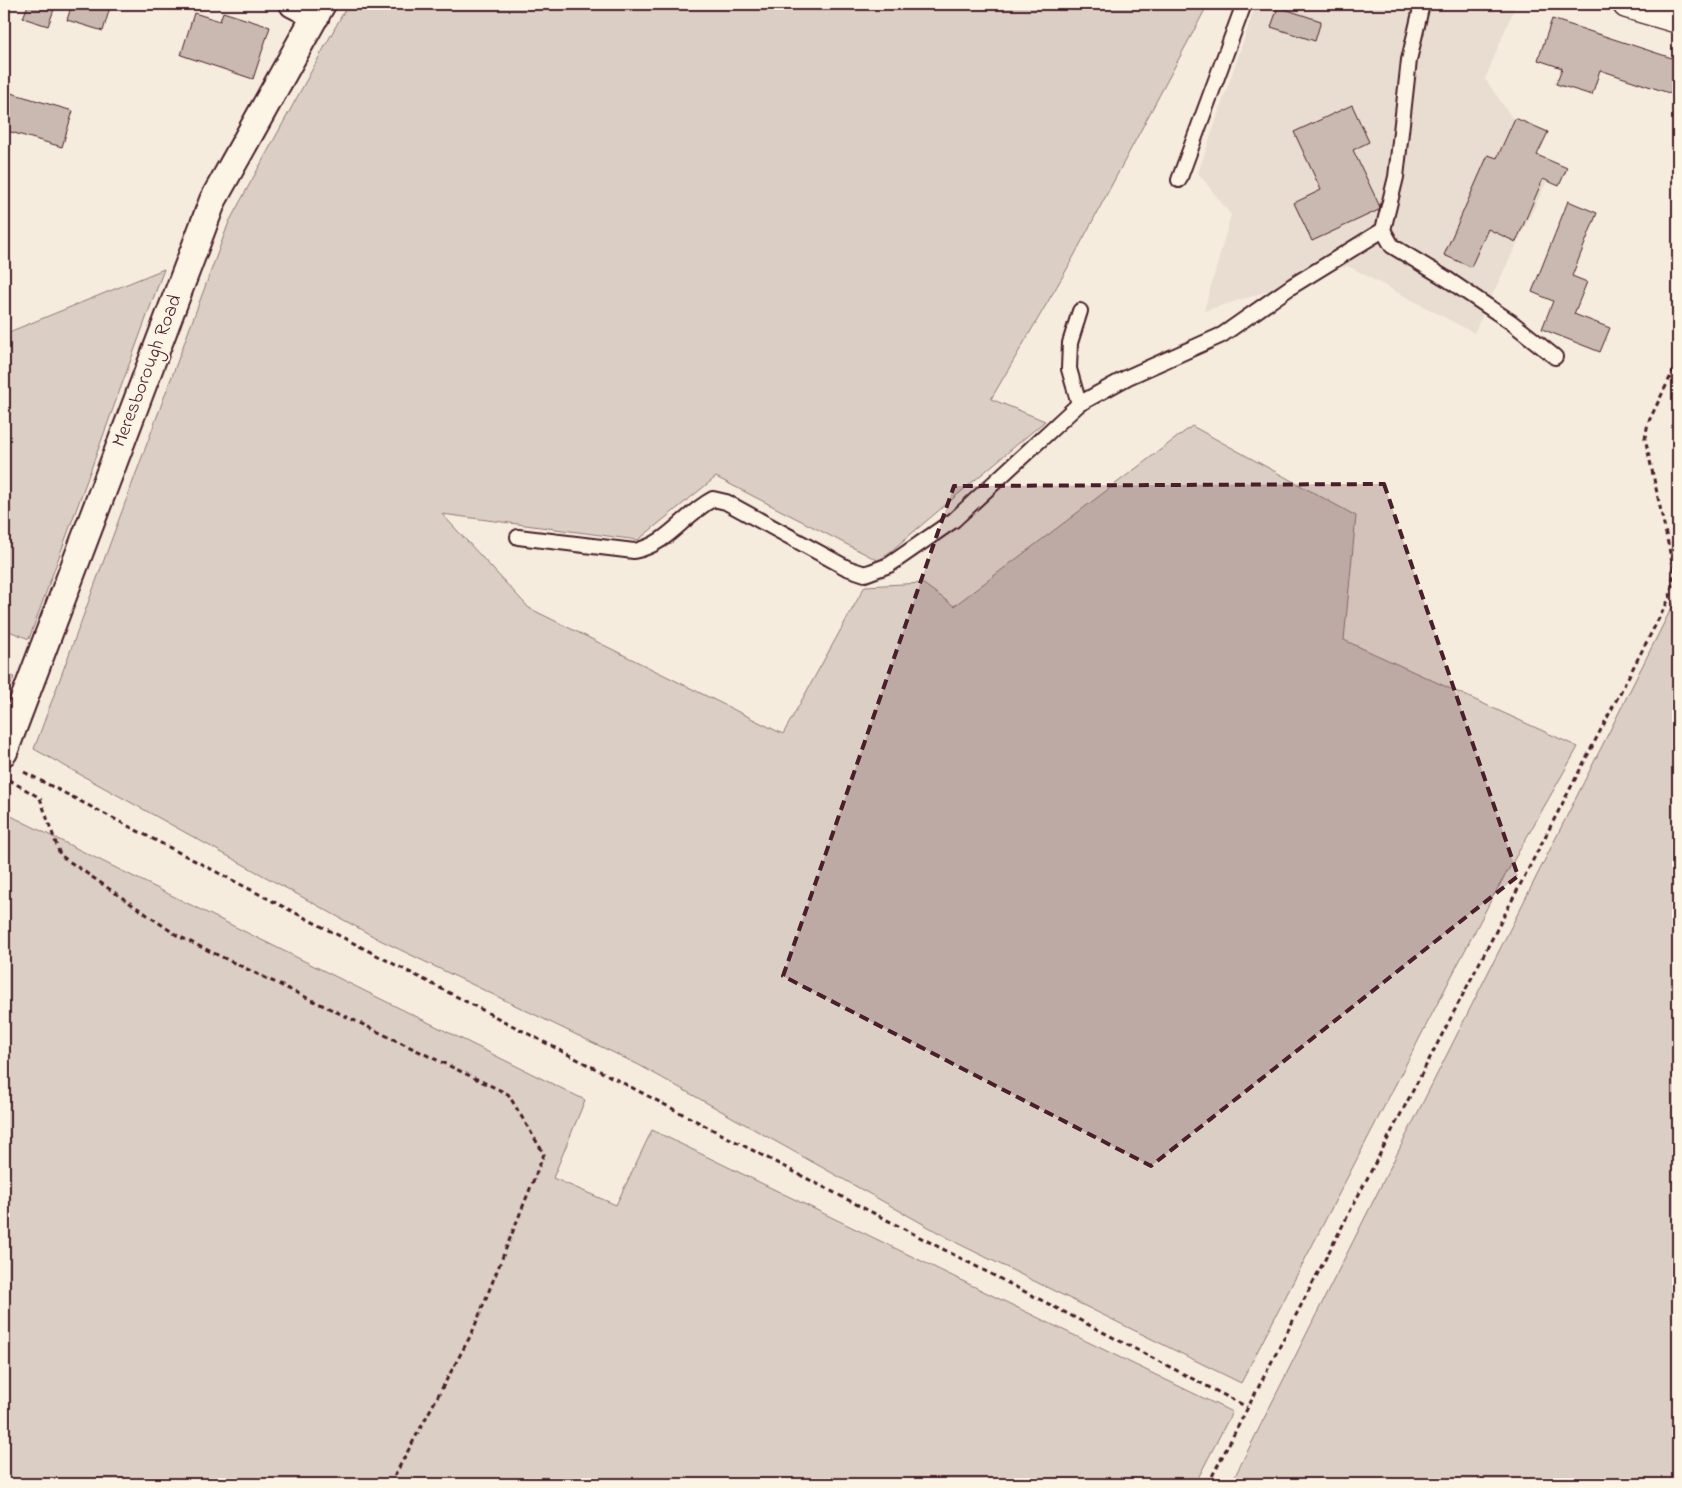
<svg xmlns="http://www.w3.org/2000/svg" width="1682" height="1488" viewBox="0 0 1682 1488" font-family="'Indie Flower',sans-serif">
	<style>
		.built { fill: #e8ddd0 }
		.green { fill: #dbcec4; stroke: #927678 }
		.building { fill: #cab9b1; stroke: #4a1f2b }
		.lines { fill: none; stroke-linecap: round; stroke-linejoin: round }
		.service-casing { stroke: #4a1f2b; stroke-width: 18 }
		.minor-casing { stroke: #4a1f2b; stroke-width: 30 }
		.primary-casing { stroke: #4a1f2b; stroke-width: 31 }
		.path { stroke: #4a1f2b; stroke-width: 3; stroke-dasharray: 5 4; stroke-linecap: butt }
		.service { stroke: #fcf5e5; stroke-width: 14 }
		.minor { stroke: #fcf5e5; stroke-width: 26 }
		.primary { stroke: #fcf5e5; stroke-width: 28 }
		.marked { fill: #4a1f2b; fill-opacity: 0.2; stroke: #4a1f2b; stroke-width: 4; stroke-dasharray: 10 6; stroke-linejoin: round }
		.labels { text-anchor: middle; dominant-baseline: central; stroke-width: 4; stroke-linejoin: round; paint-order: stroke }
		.street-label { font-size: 20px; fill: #4a1f2b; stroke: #fcf5e5 }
	</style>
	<rect width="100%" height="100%" fill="#f5ecde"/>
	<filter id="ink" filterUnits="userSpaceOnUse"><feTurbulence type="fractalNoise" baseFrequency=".02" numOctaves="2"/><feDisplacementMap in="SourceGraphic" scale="10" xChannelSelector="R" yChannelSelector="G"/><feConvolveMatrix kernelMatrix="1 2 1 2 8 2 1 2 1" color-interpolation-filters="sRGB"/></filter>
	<g filter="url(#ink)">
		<path class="built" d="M1256 4H1516L1485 79 1551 173 1474 333 1348 266 1204 311 1231 215 1198 173Z"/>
		<path class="green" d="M348 4H1208L1067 269 991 399 1045 421 879 561 716 477 638 540 442 514 529 608 783 734 865 586 922 583 954 606 1192 426 1356 516 1344 640 1578 747 1490 902 1241 1383 959 1244 639 1065 380 940 34 749 229 222Z
			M164 269 29 639 4 629V334Z
			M1678 595V1484H1231Z
			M4 672 14 677 4 702Z
			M7 814 585 1100 553 1178 616 1205 652 1130 1232 1412 1195 1484H4V823Z"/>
		<path class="building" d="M23 4H56L48 26 23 18 28 5Z
			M72 4H111L103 31 67 20Z
			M1278 7 1321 21 1315 41 1271 27Z
			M223 12 270 27 253 79 181 55 194 13 220 21Z
			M1552 19 1678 60V96L1600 70 1592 95 1556 84 1562 68 1538 60Z
			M4 91 73 111 62 147 4 130Z
			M1352 105 1369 142 1353 150 1381 209 1312 241 1294 203 1321 190 1294 132Z
			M1515 118 1548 132 1537 155 1567 168 1559 186 1543 179 1516 242 1488 229 1471 267 1444 255 1488 155 1497 158Z
			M1568 201 1597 213 1572 276 1587 282 1574 314 1610 328 1600 352 1542 329 1553 301 1532 292Z"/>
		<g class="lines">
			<g class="service-casing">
				<path id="service" d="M1422 4 1409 60 1396 177 1383 230 1392 246 1447 279 1511 322 1555 357
					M1179 180 1244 4
					M1079 404 1069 369 1070 343 1080 311
					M518 537 634 551C669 544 683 515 713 499L726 502 847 568 865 574 889 565 954 520 1079 404 1128 377 1222 335 1292 286 1383 230"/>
			</g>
			<g class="minor-casing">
				<path id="minor" d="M293 4 316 16
					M4 752 213 200 322 4"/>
			</g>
			<g class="primary-casing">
				<path id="primary" d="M1627 4 1678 19"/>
			</g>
			<path class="path" d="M4 651 11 654
				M24 772 1247 1407
				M9 780 40 798 60 855 178 936 508 1094 544 1154 472 1333 390 1484
				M1208 1484 1670 597 1674 571 1645 438 1648 423 1678 361"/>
			<use href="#service" class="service"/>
			<use href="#minor" class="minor"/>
			<use href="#primary" class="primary"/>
		</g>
	</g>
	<path class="marked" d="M1384 484 1518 876 1151 1166 783 976 954 486Z"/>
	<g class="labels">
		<g class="street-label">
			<text transform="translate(148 371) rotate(-69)">Meresborough Road</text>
		</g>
	</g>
	<rect width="1682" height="1488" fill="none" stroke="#fcf5e5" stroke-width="20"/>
	<rect x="10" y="10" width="1662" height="1468" fill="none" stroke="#4a1f2b" stroke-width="2" filter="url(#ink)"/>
</svg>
